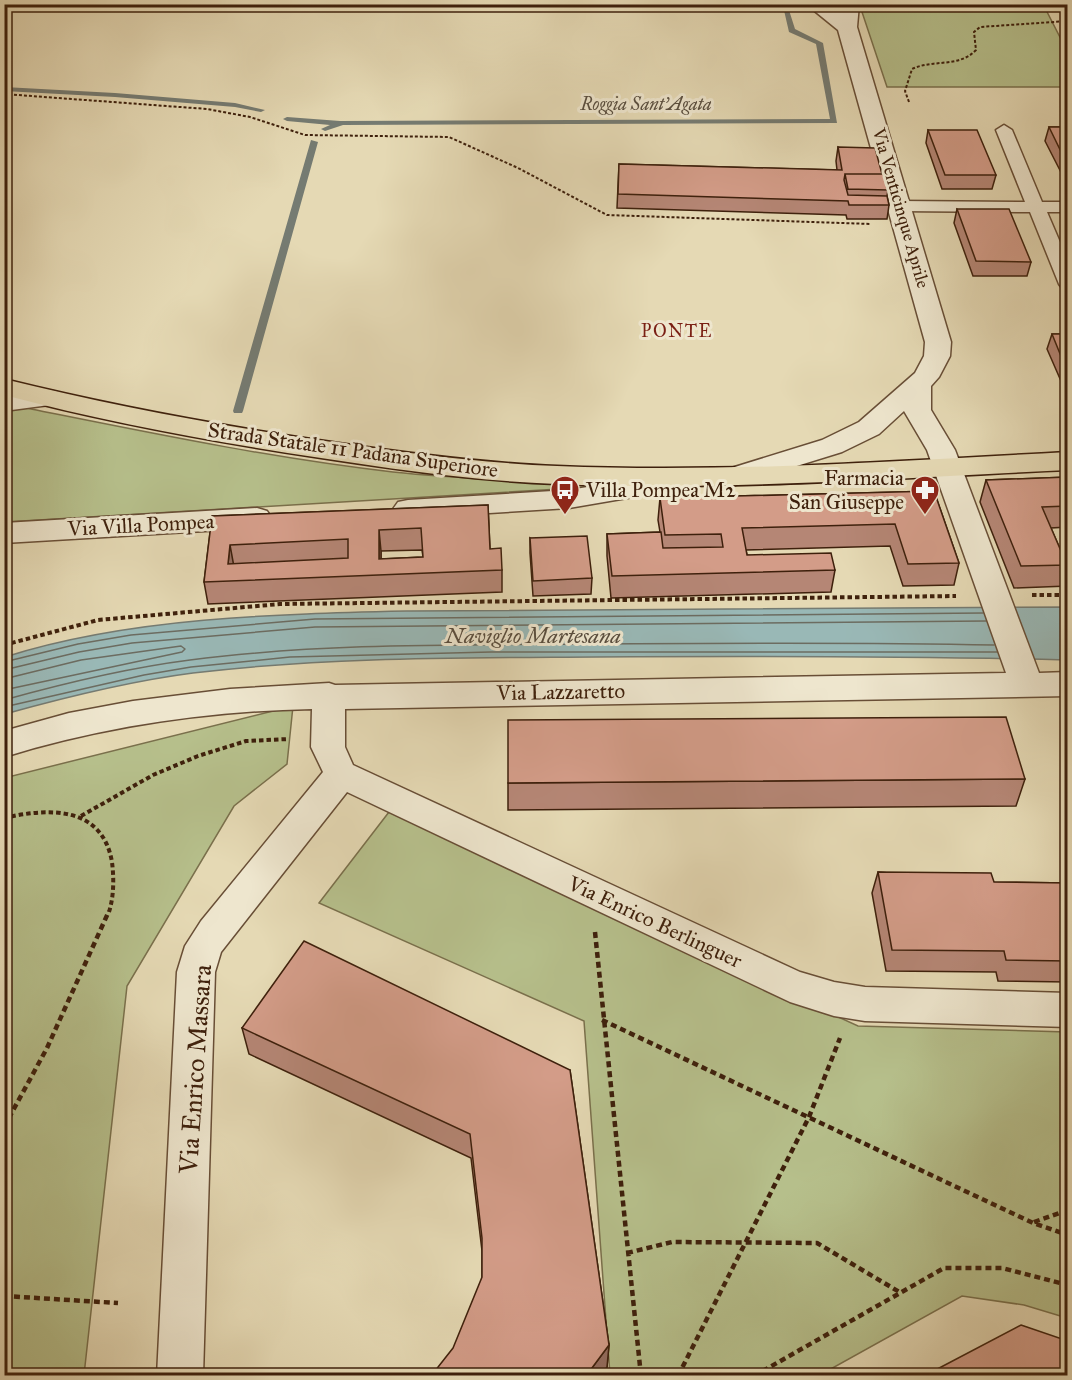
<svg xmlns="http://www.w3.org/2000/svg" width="1072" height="1380" viewBox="0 0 1072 1380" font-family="'IM FELL Great Primer',serif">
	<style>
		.green { fill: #b6bf8b; stroke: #7a704c; stroke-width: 1.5 }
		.water { fill: #99b8b6; stroke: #757b72; stroke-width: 1.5 }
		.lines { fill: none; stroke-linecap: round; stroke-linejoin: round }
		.shore { stroke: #6c6c61; stroke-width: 1.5 }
		.stream { fill: #757b72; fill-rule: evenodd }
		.service-casing { stroke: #684e36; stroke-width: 3 }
		.minor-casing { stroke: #684e36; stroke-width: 3 }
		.tertiary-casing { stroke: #684e36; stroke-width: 3 }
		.primary-casing { stroke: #3e200c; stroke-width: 3 }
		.path-far2 { stroke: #3e200c; stroke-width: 2; stroke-dasharray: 3 2; stroke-linecap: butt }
		.path-far1 { stroke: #3e200c; stroke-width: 4; stroke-dasharray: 4.5 3; stroke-linecap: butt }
		.path { stroke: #3e200c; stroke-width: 4.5; stroke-dasharray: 6 4; stroke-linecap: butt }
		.service { fill: #eee6ce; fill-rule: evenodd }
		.minor { fill: #eee6ce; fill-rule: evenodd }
		.tertiary { fill: #eee6ce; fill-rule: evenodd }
		.primary { fill: #e5d9b4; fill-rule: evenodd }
		.wall { fill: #b58675; stroke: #3e200c; stroke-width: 1.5; fill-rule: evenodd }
		.shaded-wall { fill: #946d5f; stroke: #3e200c; stroke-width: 1.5 }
		.building { fill: #d39c88; stroke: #3e200c; stroke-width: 1.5; fill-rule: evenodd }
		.labels { text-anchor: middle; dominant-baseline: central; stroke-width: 6; stroke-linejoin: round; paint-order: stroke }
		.far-water-label { font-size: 18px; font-style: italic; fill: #594e3f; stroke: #eee6ce }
		.far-street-label { font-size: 18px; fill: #3e200c; stroke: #eee6ce }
		.far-neighbourhood-label { font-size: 18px; letter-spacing: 1.5px; fill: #7a1f14; stroke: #eee6ce }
		.street-label { font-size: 21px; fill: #3e200c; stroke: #eee6ce }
		.poi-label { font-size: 21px; fill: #3e200c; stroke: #eee6ce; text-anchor: end }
		.water-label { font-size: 22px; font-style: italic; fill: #594e3f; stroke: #eee6ce }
		.near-street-label { font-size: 26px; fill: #3e200c; stroke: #eee6ce }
	</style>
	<rect width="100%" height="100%" fill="#e5d9b4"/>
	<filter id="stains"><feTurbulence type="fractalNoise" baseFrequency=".00333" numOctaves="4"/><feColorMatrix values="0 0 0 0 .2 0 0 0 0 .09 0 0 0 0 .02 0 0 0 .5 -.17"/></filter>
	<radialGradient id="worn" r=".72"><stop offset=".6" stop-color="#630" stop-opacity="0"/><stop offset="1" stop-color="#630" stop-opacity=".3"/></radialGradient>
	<path class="green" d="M860 6H1044L1067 51V87H887Z
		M5 402 31 409C151 433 271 458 393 472 460 479 526 481 593 485L594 487 5 522Z
		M293 706 287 764 234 806 127 986 84 1375H5L4 778Z
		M389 812 858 1026 1067 1032V1318L1024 1305 962 1296 820 1375H610L584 1021 319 903Z"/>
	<path class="water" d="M1067 607V660C910 656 753 656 595 657 462 658 326 657 193 673 130 681 66 697 5 714V657C131 617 279 614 411 611Z"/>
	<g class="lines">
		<path class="shore" d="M4 662 78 644 131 635 315 619 983 613
			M4 670 79 652 132 643 315 627 986 621
			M4 679 81 660 181 646 185 649 182 652 4 690
			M4 700C65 683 127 668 190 660 322 643 456 645 589 644 724 643 859 642 994 645
			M4 707 144 675 191 667 290 657 491 652H997"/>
		<path class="stream" d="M783 6 788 7 795 29 823 43 837 123 343 125 325 131 321 129 330 125 287 121 283 119 287 117 340 121 830 119 816 44 789 32Z
			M4 87 115 93 235 103 265 110 261 112 235 107 115 97 4 91Z
			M311 140 318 142 243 411 242 413H234L233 411Z"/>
		<g class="service-casing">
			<path id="service" d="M1004 125 1012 130 1042 202H1068V212H1047L1068 261V289L1062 288 1059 284 1030 212 899 211 891 206 899 201 1025 202 996 130Z"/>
		</g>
		<g class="minor-casing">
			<path id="minor" d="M806 4H828L839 12V4H859L857 27 951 342 950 356 939 377 931 386V410L955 450 1039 673 1068 672V696L345 709V747L353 765 800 972 834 982 865 987 1068 993V1027L865 1021 834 1016 790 1002 347 792 221 952 215 972 203 1376H157L177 972 185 946 201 921 323 772 311 747 312 709C207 711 105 726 4 757V731L69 713 133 701 230 689 329 683 335 685 1006 673 927 450 904 411 879 434 842 452 735 485 725 482 721 476 725 470 822 440 859 422 915 373 924 356 925 342 838 30Z"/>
		</g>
		<g class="tertiary-casing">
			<path id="tertiary" d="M47 390 57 392 61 398 57 404 4 411V395Z
				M693 470 703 473 707 479 703 485 569 508 408 518 398 516 393 509 398 502 408 500 569 490Z
				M257 508 267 511 272 518 267 525 257 528 4 543V523Z"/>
		</g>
		<g class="primary-casing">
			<path id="primary" d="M4 379C113 406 222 426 332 442 406 453 481 463 557 466 727 473 898 461 1068 452V470C898 478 727 491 556 484 478 481 399 470 321 458 215 442 109 423 4 395Z"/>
		</g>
		<path class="path-far2" d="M4 94 207 109 250 117 305 135 449 137 518 168 607 215 871 224
			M909 102 905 91 912 69C933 59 959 68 976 50L974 32 980 27 1068 21"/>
		<path class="path-far1" d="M1032 595H1068
			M4 645 98 620 280 604 956 596
			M81 816 153 775 198 756 246 741 289 739
			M4 818C48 808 102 805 112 862 114 878 114 896 109 912"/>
		<path class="path" d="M595 932 641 1376
			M602 1020 1033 1223 1068 1235
			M4 1127 47 1048 109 911
			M1034 1222 1068 1210
			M627 1253 672 1242 817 1243 901 1293
			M4 1296 118 1303
			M678 1376 809 1117 840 1038
			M754 1376 944 1268H1002L1068 1285"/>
		<use href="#service" class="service"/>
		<use href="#minor" class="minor"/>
		<use href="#tertiary" class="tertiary"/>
		<use href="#primary" class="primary"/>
	</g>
	<path class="wall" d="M1049 127H1068V186L1045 141Z
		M928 130 996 175 992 189H942L926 143Z
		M838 147 882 174 888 190 887 196 889 205 887 219H847L846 215 617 208 619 164 837 170 836 161Z
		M957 209 1031 262 1027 276H973L954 223Z
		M1052 334H1068V381H1061L1047 349Z
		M1068 477V527L1051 528 1061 551H1068V586L1014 588 980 502 986 480Z
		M934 491 959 563 954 585 903 586 890 546 746 550 747 555 835 570 831 592 611 598 607 556V534L660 532 658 520 660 498Z
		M488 505 490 549 502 570V592L208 604 204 582 212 516ZM422 550 423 557 381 559V551Z
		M530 538 592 578 591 594 533 596 530 553Z
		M1068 776V803L1063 789Z
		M1025 779 1016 806 508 810V783Z
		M878 872 994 882 1068 883V982L998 981 996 972 886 971 872 893Z
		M242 1028 570 1070 609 1345 607 1367 482 1277V1251L471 1158 249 1054Z"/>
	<path class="shaded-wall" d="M379 530 381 551V575L379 559Z
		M230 545 234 567 228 564Z
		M609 1345 607 1367 601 1376H586Z"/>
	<path class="building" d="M1049 127H1068V166Z
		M928 130H977L996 175H945Z
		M838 147 875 148 882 174H845L844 180 848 195 887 196 889 205H849L848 201 618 194 619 164 842 170Z
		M845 174H884L888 190 848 189Z
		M957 209H1009L1031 262 976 261Z
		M1052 334H1068V366H1065Z
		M1068 477V506L1042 507 1061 551H1068V565L1021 566 986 480Z
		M934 491 959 563 908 564 895 524 742 528 747 555 831 553 835 570 612 576 607 534 661 532 663 548 723 547 721 534 665 535 660 498Z
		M488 505 490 549 501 548 502 570 204 582 212 516ZM421 528 423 557 379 559V530ZM348 539V558L228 564 230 545Z
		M587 536 592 578 533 581 530 538Z
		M1006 717 1025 779 508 783V720Z
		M878 872 991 873 994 882 1068 883V961L1006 960 1004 951 892 950Z
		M304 941 570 1070 609 1345 586 1376H431L453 1348 482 1277V1238L470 1134 242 1028Z
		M1021 1325 1068 1341V1376H924Z"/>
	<defs>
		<g id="bus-pin" transform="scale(1.5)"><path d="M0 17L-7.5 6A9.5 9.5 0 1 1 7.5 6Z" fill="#8f2418" stroke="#eee6ce"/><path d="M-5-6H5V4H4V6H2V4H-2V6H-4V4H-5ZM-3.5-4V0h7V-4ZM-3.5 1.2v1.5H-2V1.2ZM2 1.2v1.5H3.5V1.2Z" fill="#fff"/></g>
		<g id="pharmacy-pin" transform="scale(1.5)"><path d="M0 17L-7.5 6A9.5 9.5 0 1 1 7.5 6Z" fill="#8f2418" stroke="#eee6ce"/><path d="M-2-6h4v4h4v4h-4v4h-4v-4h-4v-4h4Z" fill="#fff"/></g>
	</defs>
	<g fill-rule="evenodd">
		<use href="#bus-pin" x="565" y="490"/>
		<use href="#pharmacy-pin" x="925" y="490"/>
	</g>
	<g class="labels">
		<g class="far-water-label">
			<text x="646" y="104">Roggia Sant'Agata</text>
		</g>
		<g class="far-street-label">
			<text transform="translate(901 208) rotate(74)">Via Venticinque Aprile</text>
		</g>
		<g class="far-neighbourhood-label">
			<text x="677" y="331">PONTE</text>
		</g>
		<g class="street-label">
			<text transform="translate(353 450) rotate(8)">Strada Statale 11 Padana Superiore</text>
			<text transform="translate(141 525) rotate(-3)">Via Villa Pompea</text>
			<text transform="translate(561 692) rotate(-1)">Via Lazzaretto</text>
			<text transform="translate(655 922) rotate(25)">Via Enrico Berlinguer</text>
		</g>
		<g class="poi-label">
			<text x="904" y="478">Farmacia<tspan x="904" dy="24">San Giuseppe</tspan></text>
			<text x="586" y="490" text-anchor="start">Villa Pompea M2</text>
		</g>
		<g class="water-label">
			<text x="533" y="635">Naviglio Martesana</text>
		</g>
		<g class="near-street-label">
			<text transform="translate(195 1069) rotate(-86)">Via Enrico Massara</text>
		</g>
	</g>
	<rect width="1072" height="1380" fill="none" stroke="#e5d9b4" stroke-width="24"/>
	<rect x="6" y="6" width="1060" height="1368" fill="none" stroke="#3e200c" stroke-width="3"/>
	<rect x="12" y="12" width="1048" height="1356" fill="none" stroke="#3e200c" stroke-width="1.5"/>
	<rect width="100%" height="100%" filter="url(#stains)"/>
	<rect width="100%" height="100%" fill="url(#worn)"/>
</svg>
